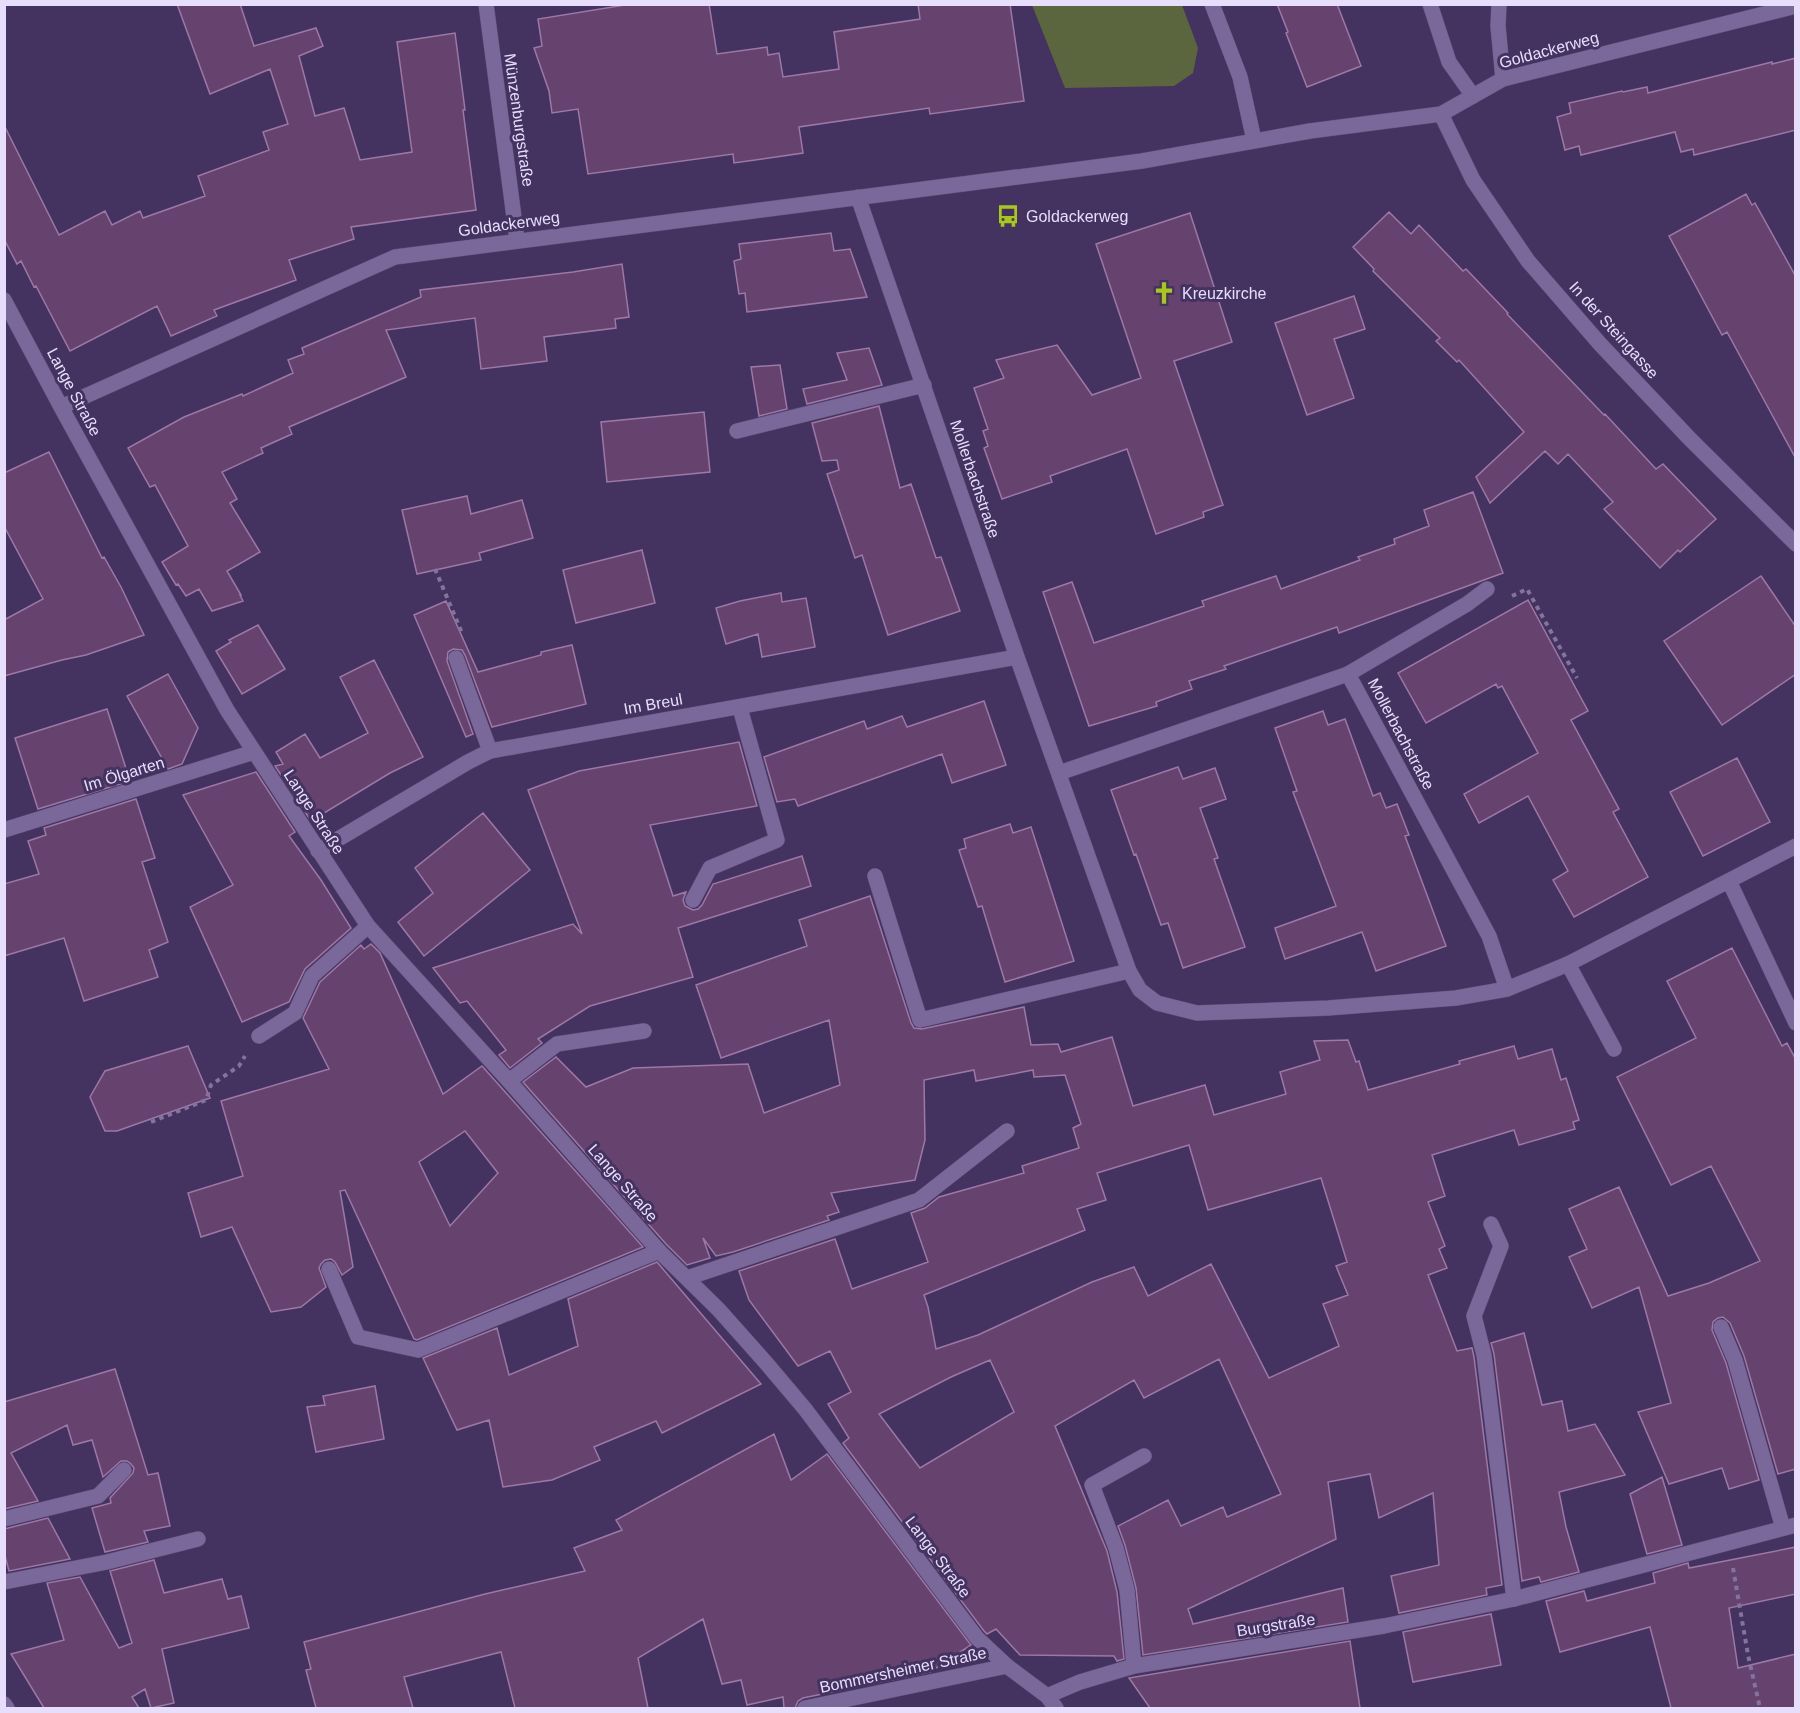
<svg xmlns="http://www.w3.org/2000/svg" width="1800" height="1713" viewBox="0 0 1800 1713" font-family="Arial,sans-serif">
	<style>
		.green { fill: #5c663e }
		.building { fill: #66436e; stroke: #9d78a6; stroke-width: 1.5; fill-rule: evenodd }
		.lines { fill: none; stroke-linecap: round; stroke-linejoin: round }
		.service-casing { stroke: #604f77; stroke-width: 16 }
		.minor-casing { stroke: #604f77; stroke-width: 16 }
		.path { stroke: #82749c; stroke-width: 4; stroke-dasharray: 4.5 4.5; stroke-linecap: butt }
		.service { stroke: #7a689b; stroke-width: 15 }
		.minor { stroke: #7a689b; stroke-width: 15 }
		.labels { text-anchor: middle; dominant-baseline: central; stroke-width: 6; stroke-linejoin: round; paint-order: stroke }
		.street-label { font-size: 16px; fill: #e7defb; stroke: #443261 }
		.poi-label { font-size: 16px; fill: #e7defb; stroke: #443261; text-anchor: start }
	</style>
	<rect width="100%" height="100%" fill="#443261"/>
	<path class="green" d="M1032 5H1182L1198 48 1193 73 1174 86 1065 88Z"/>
	<path class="building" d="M177 4H240L254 46 316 28 323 46 299 56 315 116 344 108 360 160 412 152 397 42 455 33 465 110H463L476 210 351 227 354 239 289 260 296 280 214 310 217 316 171 336 157 306 70 351 36 286 34 287 21 261 17 264 4 239V125L59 235 105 211 112 225 140 211 143 218 205 196 198 176 269 150 263 132 288 124 270 69 210 94Z
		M631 4H709L717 54 767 47 768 55 779 53 783 77 839 69 834 32 920 19 918 4H1010L1024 101 930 114 929 108 799 127 803 153 734 163 733 154 588 174 578 109 552 113 549 91 534 48 542 46 538 19Z
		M1277 4H1337L1361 66 1307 87 1286 33 1288 32Z
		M1796 58V130L1694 155 1693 149 1681 152 1675 132 1581 155 1579 146 1565 150 1557 117 1571 113 1569 103 1622 91 1623 92 1647 87 1648 93 1772 62V64Z
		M1746 194 1752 205 1755 203 1796 277V459L1727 332 1722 335 1669 236Z
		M1389 212 1411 234 1419 225 1463 271 1466 269 1508 313 1507 314 1604 415 1605 414 1656 469 1663 464 1716 519 1680 552 1678 550 1660 568 1604 509 1613 502 1568 454 1558 464 1545 451 1490 503 1476 477 1524 432 1459 360 1457 362 1436 341 1440 338 1373 271 1374 269 1353 247Z
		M1190 213 1232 342 1174 361 1223 505 1203 512 1204 517 1156 534 1127 449 1050 476 1052 482 1002 499 984 448 988 446 983 431 988 429 974 388 1004 378 996 360 1057 345 1092 395 1141 378 1096 244Z
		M831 233 834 251 850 249 867 297 747 312 745 293 739 294 734 261 741 259 739 244Z
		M622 264 629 317 615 319 616 328 544 337 547 361 481 369 475 318 386 330 406 377 289 427 292 434 261 448 263 453 222 472 237 499 230 503 260 552 227 571 241 595H240L243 601 212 611 199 589 186 596 178 584 176 585 162 562 188 546 155 485 150 487 128 448 184 417 242 394 243 396 293 373 288 360 304 354 302 348 421 297 420 290 573 272Z
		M1354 296 1365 329 1334 339 1354 398 1307 415 1275 323Z
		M869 348 882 385 807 404 803 389 847 380 837 353Z
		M780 365 787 409 759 416 751 367Z
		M879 406 900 488 911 484 936 558 941 557 960 611 888 635 862 555 855 558 827 474 839 470 837 460 822 461 812 423Z
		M704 412 710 472 607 482 601 422Z
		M49 452 102 558 104 557 121 587 144 635 86 655 62 660 4 676V620L43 599 4 526V473Z
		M1473 492 1503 573 1339 633 1337 627 1224 666 1226 669 1189 681 1192 689 1156 702 1157 706 1089 726 1043 592 1072 582 1094 643 1204 606 1202 601 1276 576 1281 589 1360 560 1358 557 1395 544 1394 539 1429 526 1424 510Z
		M467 496 471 514 522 500 533 538 479 553 481 560 417 574 402 510Z
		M642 550 655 603 576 623 563 570Z
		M1761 576 1796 627V674L1722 725 1664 641Z
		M781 593 782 602 806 598 815 647 762 657 758 634 726 644 716 608 740 601Z
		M1528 600 1588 711 1571 720 1619 809 1613 812 1648 877 1574 917 1553 880 1568 871 1528 796 1479 823 1464 794 1538 753 1502 686 1498 688 1496 684 1426 723 1398 673Z
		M446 601 478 672 541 655V652L572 645 586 704 492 727 465 655 462 650 453 649 448 652 447 661 473 734 466 737 414 615Z
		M258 625 285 669 242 694 216 651 231 642 229 640Z
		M374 660 423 757 390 773 311 821 275 766 283 764 276 752 305 734 320 758 368 733 340 677Z
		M168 674 198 728 182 764 168 769 127 696Z
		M984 701 1006 765 952 783 942 754 798 806 795 799 777 802 764 757 864 721 867 729 902 716 907 727Z
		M107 709 130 781 38 809 15 738Z
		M1323 711 1328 725 1345 719 1373 796 1380 793 1386 808 1397 804 1409 835 1405 836 1446 946 1376 971 1362 932 1285 959 1275 928 1336 906 1293 792 1297 791 1275 728Z
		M739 742 757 806 650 825 673 896 686 892 683 900 685 906 693 910 698 909 702 905 713 884 802 856 811 886 678 928 693 977 590 1006 538 1039 542 1043 510 1068 499 1055 506 1050 467 1001 460 1003 433 968 573 924 582 934 528 790 579 771Z
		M1737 758 1770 822 1703 856 1670 792Z
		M1178 767 1183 779 1215 768 1226 799 1200 808 1218 858 1214 859 1245 947 1183 968 1168 923 1161 925 1136 854 1134 855 1111 790Z
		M256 772 295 832 289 836 321 880 351 928 305 969 289 1002 242 1022 190 907 233 885 183 795Z
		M136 799 155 858 142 862 168 942 149 950 158 977 84 1001 64 938 4 956V884L39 874 28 841 46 835 44 828Z
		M483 813 530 870 424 956 398 922 433 893 415 868Z
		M1010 824 1013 833 1031 827 1074 961 1005 982 982 906 978 907 959 850 966 848 964 839Z
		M870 896 911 1023 914 1028 922 1029 1024 1007 1031 1045 1058 1044 1061 1052 1112 1037 1133 1106 1205 1085 1214 1115 1286 1094 1280 1072 1320 1060 1314 1041 1348 1040 1356 1062 1359 1061 1368 1090 1460 1064 1459 1061 1514 1046 1518 1059 1552 1049 1561 1080 1566 1078 1579 1120 1573 1122 1575 1129 1519 1145 1514 1130 1432 1155 1445 1196 1428 1202 1445 1246 1439 1249 1447 1268 1428 1275 1457 1351 1472 1348 1474 1357 1502 1585 1486 1588 1487 1595 1399 1613 1391 1576 1439 1565 1433 1493 1379 1518 1370 1474 1328 1482 1336 1539 1188 1609 1193 1624 1343 1588 1348 1622 1143 1655 1136 1588 1125 1545 1118 1526 1168 1500 1181 1526 1223 1507 1227 1517 1281 1494 1219 1359 1144 1398 1134 1380 1055 1426 1107 1551 1117 1592 1124 1659 1117 1661 1114 1656 1020 1655 996 1629 987 1634 984 1631 843 1443 849 1438 828 1404 851 1392 830 1351 798 1366 749 1300 739 1271 835 1239 852 1289 928 1262 911 1213 925 1208 939 1197 1024 1173 1022 1166 1079 1148 1073 1128 1081 1124 1065 1075 1034 1077 1033 1070 976 1081 974 1070 924 1080 925 1140 915 1180 831 1193 839 1212 827 1216 829 1220 733 1252 716 1256 703 1238 710 1258 687 1265 666 1244 523 1082 556 1057 586 1087 633 1068 748 1064 764 1113 840 1085 829 1020 721 1058 696 985 807 946 799 920ZM1189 1145 1208 1210 1321 1178 1347 1262 1336 1266 1348 1295 1323 1304 1339 1346 1269 1378 1211 1264 1148 1296 1134 1267 1092 1282 978 1335 936 1349 928 1307 924 1295 1085 1230 1077 1209 1106 1200 1097 1173ZM990 1360 1014 1412 920 1468 879 1414 951 1377Z
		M371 944 380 953 443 1094 482 1066 643 1247 417 1340 414 1339 345 1190 340 1191 353 1267 342 1275 335 1262 331 1259 325 1260 321 1264 319 1268 326 1287 301 1307 271 1312 232 1227 201 1237 188 1193 243 1176 221 1101 329 1069 303 1018 320 982 361 945 364 949ZM465 1131 498 1173 450 1226 419 1162Z
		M1732 948 1782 1046 1787 1043 1796 1060V1469L1778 1474 1744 1356 1730 1323 1723 1317 1718 1318 1713 1322 1712 1330 1726 1363 1759 1480 1729 1489 1722 1468 1669 1484 1638 1412 1671 1403 1639 1287 1592 1308 1569 1257 1587 1249 1569 1209 1619 1187 1668 1296 1709 1283 1760 1261 1711 1166 1671 1185 1617 1077 1696 1038 1667 981Z
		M188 1046 210 1098 117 1131H105L90 1097 105 1071Z
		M657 1262 761 1384 662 1433 656 1421 594 1447 600 1460 552 1480 503 1487 489 1420 457 1430 423 1358 497 1328 509 1375 578 1346 568 1299Z
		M1524 1333 1542 1405 1562 1401 1568 1431 1595 1424 1625 1475 1559 1492 1566 1527 1579 1572 1541 1582 1539 1577 1522 1581 1494 1354 1491 1343Z
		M115 1369 148 1475 158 1473 170 1526 144 1531 148 1542 105 1552 92 1508 111 1503 110 1498 133 1473 134 1468 131 1464 127 1461H121L103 1477 92 1440 73 1445 67 1425 11 1453 38 1501 4 1509V1402Z
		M375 1386 384 1439 316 1452 307 1407 325 1405 323 1396Z
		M774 1434 791 1480 827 1454 971 1645 930 1672 803 1698 798 1701 795 1708H784L783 1697 747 1705 741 1680 722 1684 703 1619 638 1658 648 1708H515L501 1652 404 1677 413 1708H316L306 1670 311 1669 304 1642 485 1594 585 1571 574 1548 622 1530 616 1520Z
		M1662 1477 1682 1545 1647 1554 1630 1494Z
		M48 1518 70 1559 9 1571 4 1552V1529Z
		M1796 1547V1594L1729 1608 1738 1668 1796 1654V1708H1671L1650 1627 1560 1652 1546 1601 1584 1591 1587 1601 1655 1583 1653 1573 1688 1563 1689 1568Z
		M154 1560 164 1593 222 1579 228 1599 241 1596 249 1628 162 1649 174 1703 151 1708 145 1689 132 1697 139 1708H44L11 1654 64 1640 47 1583 80 1577 119 1648 132 1643 110 1571Z
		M1491 1614 1501 1665 1413 1682 1403 1632Z
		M1350 1641 1360 1708H1150L1129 1678Z"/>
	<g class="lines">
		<g class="service-casing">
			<path id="service" d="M1430 4 1449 62 1473 96
				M737 431 924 385
				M456 658 490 751
				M1348 674 1467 604 1487 589
				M875 876 920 1020 1129 971
				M693 900 710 868 777 840 740 708
				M1568 964 1614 1049
				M259 1036 295 1013 312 976 368 926
				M509 1081 557 1044 644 1031
				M1491 1224 1501 1246 1474 1316 1484 1355 1514 1599
				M329 1269 358 1337 418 1350 659 1251
				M687 1278 919 1200 1007 1131
				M1721 1327 1735 1360 1783 1528
				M4 1519 98 1496 124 1470
				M4 1582 107 1562 198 1539
				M1134 1666 1127 1590 1116 1548 1092 1485 1144 1456"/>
		</g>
		<g class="minor-casing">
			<path id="minor" d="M486 4 517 240
				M1212 4 1240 77 1254 140
				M1499 4 1498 26 1503 79
				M1441 114 1473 180 1528 261 1600 344 1690 439 1796 544
				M858 197 1017 657 1129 971 1140 990 1157 1003 1197 1013 1328 1008 1456 998 1507 989 1568 964 1796 846
				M4 300 61 407 227 710 368 926 509 1081 659 1251 719 1310 767 1364 805 1409 977 1638 1007 1666 1047 1696 1056 1708
				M61 407 395 257 1142 161 1310 131 1441 114 1503 79 1796 6
				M1059 773 1348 674 1489 936 1507 989
				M4 830 254 752
				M318 851 468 762 490 751 1017 657
				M1729 881 1796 1023
				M1047 1696 1080 1682 1134 1666 1384 1626 1514 1599 1796 1525
				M4 1704 7 1708
				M805 1708 1007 1666"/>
		</g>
		<path class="path" d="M435 569 462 633
			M1512 596 1527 589 1577 678
			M151 1122 206 1100 211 1085 239 1066 245 1056
			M1733 1568 1748 1655 1760 1708"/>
		<use href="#service" class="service"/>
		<use href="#minor" class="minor"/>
	</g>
	<defs>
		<g id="bus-bare" transform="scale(1.8)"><path d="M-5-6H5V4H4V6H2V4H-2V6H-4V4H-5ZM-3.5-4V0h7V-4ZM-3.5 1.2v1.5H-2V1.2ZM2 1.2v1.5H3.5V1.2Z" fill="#a9c719" stroke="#443261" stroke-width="2.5" paint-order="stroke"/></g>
		<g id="church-bare" transform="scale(1.8)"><path d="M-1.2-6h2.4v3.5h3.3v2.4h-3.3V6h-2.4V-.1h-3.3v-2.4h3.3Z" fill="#a9c719" stroke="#443261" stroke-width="2.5" paint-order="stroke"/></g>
	</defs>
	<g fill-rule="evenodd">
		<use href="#bus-bare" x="1008" y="216"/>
		<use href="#church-bare" x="1164" y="293"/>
	</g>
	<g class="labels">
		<g class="street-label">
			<text transform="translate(1549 50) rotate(-15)">Goldackerweg</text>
			<text transform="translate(519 120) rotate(82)">Münzenburgstraße</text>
			<text transform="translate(509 224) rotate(-8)">Goldackerweg</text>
			<text transform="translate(1614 330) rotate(48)">In der Steingasse</text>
			<text transform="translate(74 392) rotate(62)">Lange Straße</text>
			<text transform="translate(975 479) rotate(71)">Mollerbachstraße</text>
			<text transform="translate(653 704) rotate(-10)">Im Breul</text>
			<text transform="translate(1401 734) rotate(62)">Mollerbachstraße</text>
			<text transform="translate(124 774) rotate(-17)">Im Ölgarten</text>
			<text transform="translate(314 812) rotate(57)">Lange Straße</text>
			<text transform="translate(623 1183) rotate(49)">Lange Straße</text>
			<text transform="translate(938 1557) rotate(53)">Lange Straße</text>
			<text transform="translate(1276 1625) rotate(-9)">Burgstraße</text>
			<text transform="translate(903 1670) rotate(-12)">Bommersheimer Straße</text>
		</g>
		<g class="poi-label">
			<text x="1026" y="216">Goldackerweg</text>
			<text x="1182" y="293">Kreuzkirche</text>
		</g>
	</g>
	<rect width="1800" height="1713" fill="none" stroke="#e7defb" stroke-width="12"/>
</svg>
